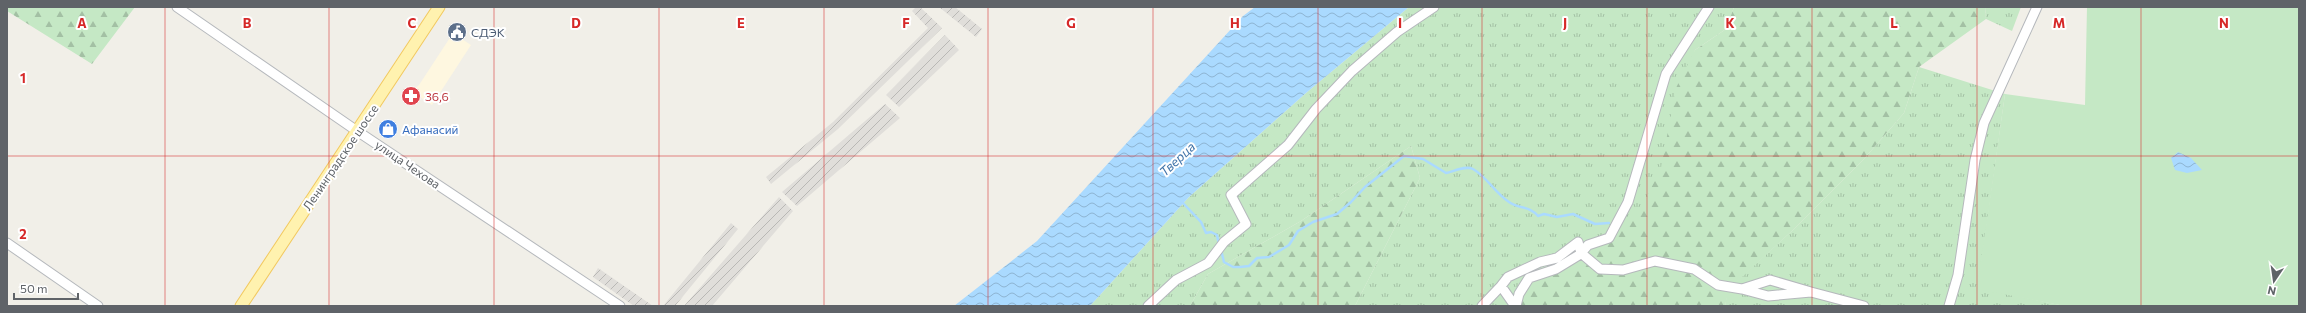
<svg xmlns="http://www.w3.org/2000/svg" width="2306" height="313" viewBox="0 0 2306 313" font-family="Commissioner,sans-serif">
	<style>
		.commercial { fill: #fef7e0 }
		.industrial { fill: url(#industrial-furrows) }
		.grass { fill: url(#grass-tufts) }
		.forest { fill: url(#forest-firs) }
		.garden { fill: #c5e8c5 }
		.water { fill: url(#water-waves) }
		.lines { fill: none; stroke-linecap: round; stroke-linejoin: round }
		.stream { stroke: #aadaff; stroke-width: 2.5 }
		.minor-casing { stroke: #b5b8bc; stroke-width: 11 }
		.major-casing { stroke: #f2c960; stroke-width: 13 }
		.minor { stroke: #fff; stroke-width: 9 }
		.major { stroke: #fff2af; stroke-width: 11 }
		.grid { fill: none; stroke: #d62828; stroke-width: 1; stroke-opacity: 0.55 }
		.labels { text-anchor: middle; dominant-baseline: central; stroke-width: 4; stroke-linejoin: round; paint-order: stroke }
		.service-label { font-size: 12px; fill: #4e5e75; stroke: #fff; text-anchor: start }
		.health-label { font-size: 12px; fill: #be3a42; stroke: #fff; text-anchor: start }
		.shop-label { font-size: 12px; fill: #366cbe; stroke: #fff; text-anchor: start }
		.street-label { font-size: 12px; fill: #5f6368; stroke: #fff }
		.water-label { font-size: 13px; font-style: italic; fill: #4174aa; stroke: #fff }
		.grid-label { font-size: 13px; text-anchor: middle; font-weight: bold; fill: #d62828; stroke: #fff; stroke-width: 4; stroke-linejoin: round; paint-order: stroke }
	</style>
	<defs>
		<pattern id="industrial-furrows" width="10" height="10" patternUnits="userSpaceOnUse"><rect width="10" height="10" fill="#e0deda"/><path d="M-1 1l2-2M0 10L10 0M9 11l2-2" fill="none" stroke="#b9b8b5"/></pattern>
		<pattern id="grass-tufts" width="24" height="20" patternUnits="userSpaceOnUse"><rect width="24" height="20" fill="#c5e8c5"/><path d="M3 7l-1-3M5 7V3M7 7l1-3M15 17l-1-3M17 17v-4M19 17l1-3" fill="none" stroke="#a3c0a4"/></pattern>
		<pattern id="forest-firs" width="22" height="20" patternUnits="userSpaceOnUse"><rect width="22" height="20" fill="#c5e8c5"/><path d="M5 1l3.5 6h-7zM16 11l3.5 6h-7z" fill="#a3c0a4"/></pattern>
		<pattern id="water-waves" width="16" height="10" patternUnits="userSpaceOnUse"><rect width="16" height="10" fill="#aadaff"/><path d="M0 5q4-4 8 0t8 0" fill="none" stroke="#8eb4d2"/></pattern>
	</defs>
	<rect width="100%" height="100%" fill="#f1efe8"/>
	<path class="commercial" d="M453 33 471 45 432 105 411 91 419 85Z"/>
	<path class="industrial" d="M916 7H920L942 28 838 129 771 184 766 177 833 122 928 28 912 11Z
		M939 7H955L982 29 976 37Z
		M945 35 959 50 899 107 886 95Z
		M885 104 900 118 797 206 782 192Z
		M779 197 793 211 712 306H684Z
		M731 223 738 229 675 306H663Z
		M598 268 653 306H634L593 277Z"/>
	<path class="grass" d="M1409 7H1734L1726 29 1695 50 1648 306H1355L1420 178 1411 146 1301 221 1208 274 1190 306H1090L1189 197 1306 93Z
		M1985 7H2021L2012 31 1986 19Z
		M1919 67 2005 94 1978 288 2065 306H1725L1728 289 1793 230 1863 160 1904 113Z"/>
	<path class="forest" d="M7 7H135L92 64 7 11Z
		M1734 7H1985L1986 19 1919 67 1904 113 1863 160 1793 230 1729 289 1725 306H1522L1521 295 1530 280 1593 246 1619 227 1634 209 1642 206 1661 168 1676 88 1695 50 1726 29Z
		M1411 146 1420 178 1355 306H1190L1208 274 1301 221Z"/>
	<path class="garden" d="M2087 7H2299V306H2065L1977 289 2005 94 2085 105Z"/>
	<path class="water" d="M1255 7H1409L1306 93 1189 197 1090 306H954L1037 241 1243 16Z
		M2178 152 2191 158 2202 170 2187 173 2175 170 2171 158Z"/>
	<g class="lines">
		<path class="stream" d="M1182 202 1201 222 1206 233 1211 232 1217 235 1219 245
			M1221 250 1224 262 1233 267H1240L1249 266 1257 258 1269 257 1289 245 1298 231 1313 222 1337 214 1351 202 1365 187 1404 156 1423 159 1446 173C1453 172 1465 165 1473 169 1487 177 1495 193 1509 202 1519 209 1530 206 1538 216L1544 214 1557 217 1573 214 1595 224 1609 223"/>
		<g class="minor-casing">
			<path id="minor" d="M177 7 357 131 620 306
				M1709 7 1666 74 1628 202 1609 238 1588 245 1581 253 1600 269 1623 270 1655 261 1694 269 1718 285 1742 289 1770 280 1811 292 1768 296 1742 289
				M7 243 98 306
				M1811 292 1864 306
				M1148 306 1176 280 1208 263 1224 242 1246 224 1231 195 1288 145 1316 109 1352 71 1397 32 1434 7
				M1482 306 1501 286
				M1515 306 1501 286 1508 277 1540 262 1557 258 1578 242 1581 253 1579 255 1556 269 1529 278 1519 294 1516 306
				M1949 306 1958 275 1975 160 1984 123 2037 7"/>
		</g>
		<g class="major-casing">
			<path id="major" d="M241 306 439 7"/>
		</g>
		<use href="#minor" class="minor"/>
		<use href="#major" class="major"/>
	</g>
	<path class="grid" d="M165 7V306M329 7V306M494 7V306M659 7V306M824 7V306M988 7V306M1153 7V306M1318 7V306M1482 7V306M1647 7V306M1812 7V306M1977 7V306M2141 7V306M7 156H2299"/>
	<defs>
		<g id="civic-disc" transform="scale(1)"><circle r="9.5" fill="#5c6f8a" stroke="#fff"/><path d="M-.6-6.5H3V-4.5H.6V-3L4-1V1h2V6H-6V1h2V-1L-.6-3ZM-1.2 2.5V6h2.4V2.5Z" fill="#fff"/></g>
		<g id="pharmacy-disc" transform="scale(1)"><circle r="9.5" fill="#e0444e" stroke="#fff"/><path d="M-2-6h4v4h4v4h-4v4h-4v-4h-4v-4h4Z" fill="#fff"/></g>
		<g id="shop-disc" transform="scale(1)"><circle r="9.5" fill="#3f7fe0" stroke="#fff"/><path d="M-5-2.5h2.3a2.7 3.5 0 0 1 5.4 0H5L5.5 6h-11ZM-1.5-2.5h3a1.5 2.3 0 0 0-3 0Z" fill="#fff"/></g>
	</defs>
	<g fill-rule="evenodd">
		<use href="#civic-disc" x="457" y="32"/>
		<use href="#pharmacy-disc" x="411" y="96"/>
		<use href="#shop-disc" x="388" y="129"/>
	</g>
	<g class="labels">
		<g class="service-label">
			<text x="471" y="32">СДЭК</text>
		</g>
		<g class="health-label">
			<text x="425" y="96">36,6</text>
		</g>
		<g class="shop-label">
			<text x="402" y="129">Афанасий</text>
		</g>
		<g class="street-label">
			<text transform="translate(340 157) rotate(-56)">Ленинградское шоссе</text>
			<text transform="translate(408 164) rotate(34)">улица Чехова</text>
		</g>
		<g class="water-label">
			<text transform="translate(1177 159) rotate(-43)">Тверца</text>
		</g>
	</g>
	<g class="grid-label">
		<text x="82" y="28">A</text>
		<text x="247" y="28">B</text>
		<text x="412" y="28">C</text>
		<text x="576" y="28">D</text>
		<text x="741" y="28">E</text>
		<text x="906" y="28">F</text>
		<text x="1071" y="28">G</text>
		<text x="1235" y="28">H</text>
		<text x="1400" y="28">I</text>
		<text x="1565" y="28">J</text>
		<text x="1730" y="28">K</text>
		<text x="1894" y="28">L</text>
		<text x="2059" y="28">M</text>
		<text x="2224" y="28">N</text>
		<text x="23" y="83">1</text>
		<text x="23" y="239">2</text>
	</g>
	<rect width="2306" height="313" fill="none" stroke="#5f6368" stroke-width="16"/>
	<g transform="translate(2274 281) rotate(193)" stroke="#ffffff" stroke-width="3" paint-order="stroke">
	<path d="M0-3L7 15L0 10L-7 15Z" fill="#5f6368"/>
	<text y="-6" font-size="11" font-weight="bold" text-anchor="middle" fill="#5f6368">N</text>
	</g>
	<path d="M14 293v6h64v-6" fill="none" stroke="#5f6368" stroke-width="2"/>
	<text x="20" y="293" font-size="12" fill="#5f6368" stroke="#ffffff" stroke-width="3" paint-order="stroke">50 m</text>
</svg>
